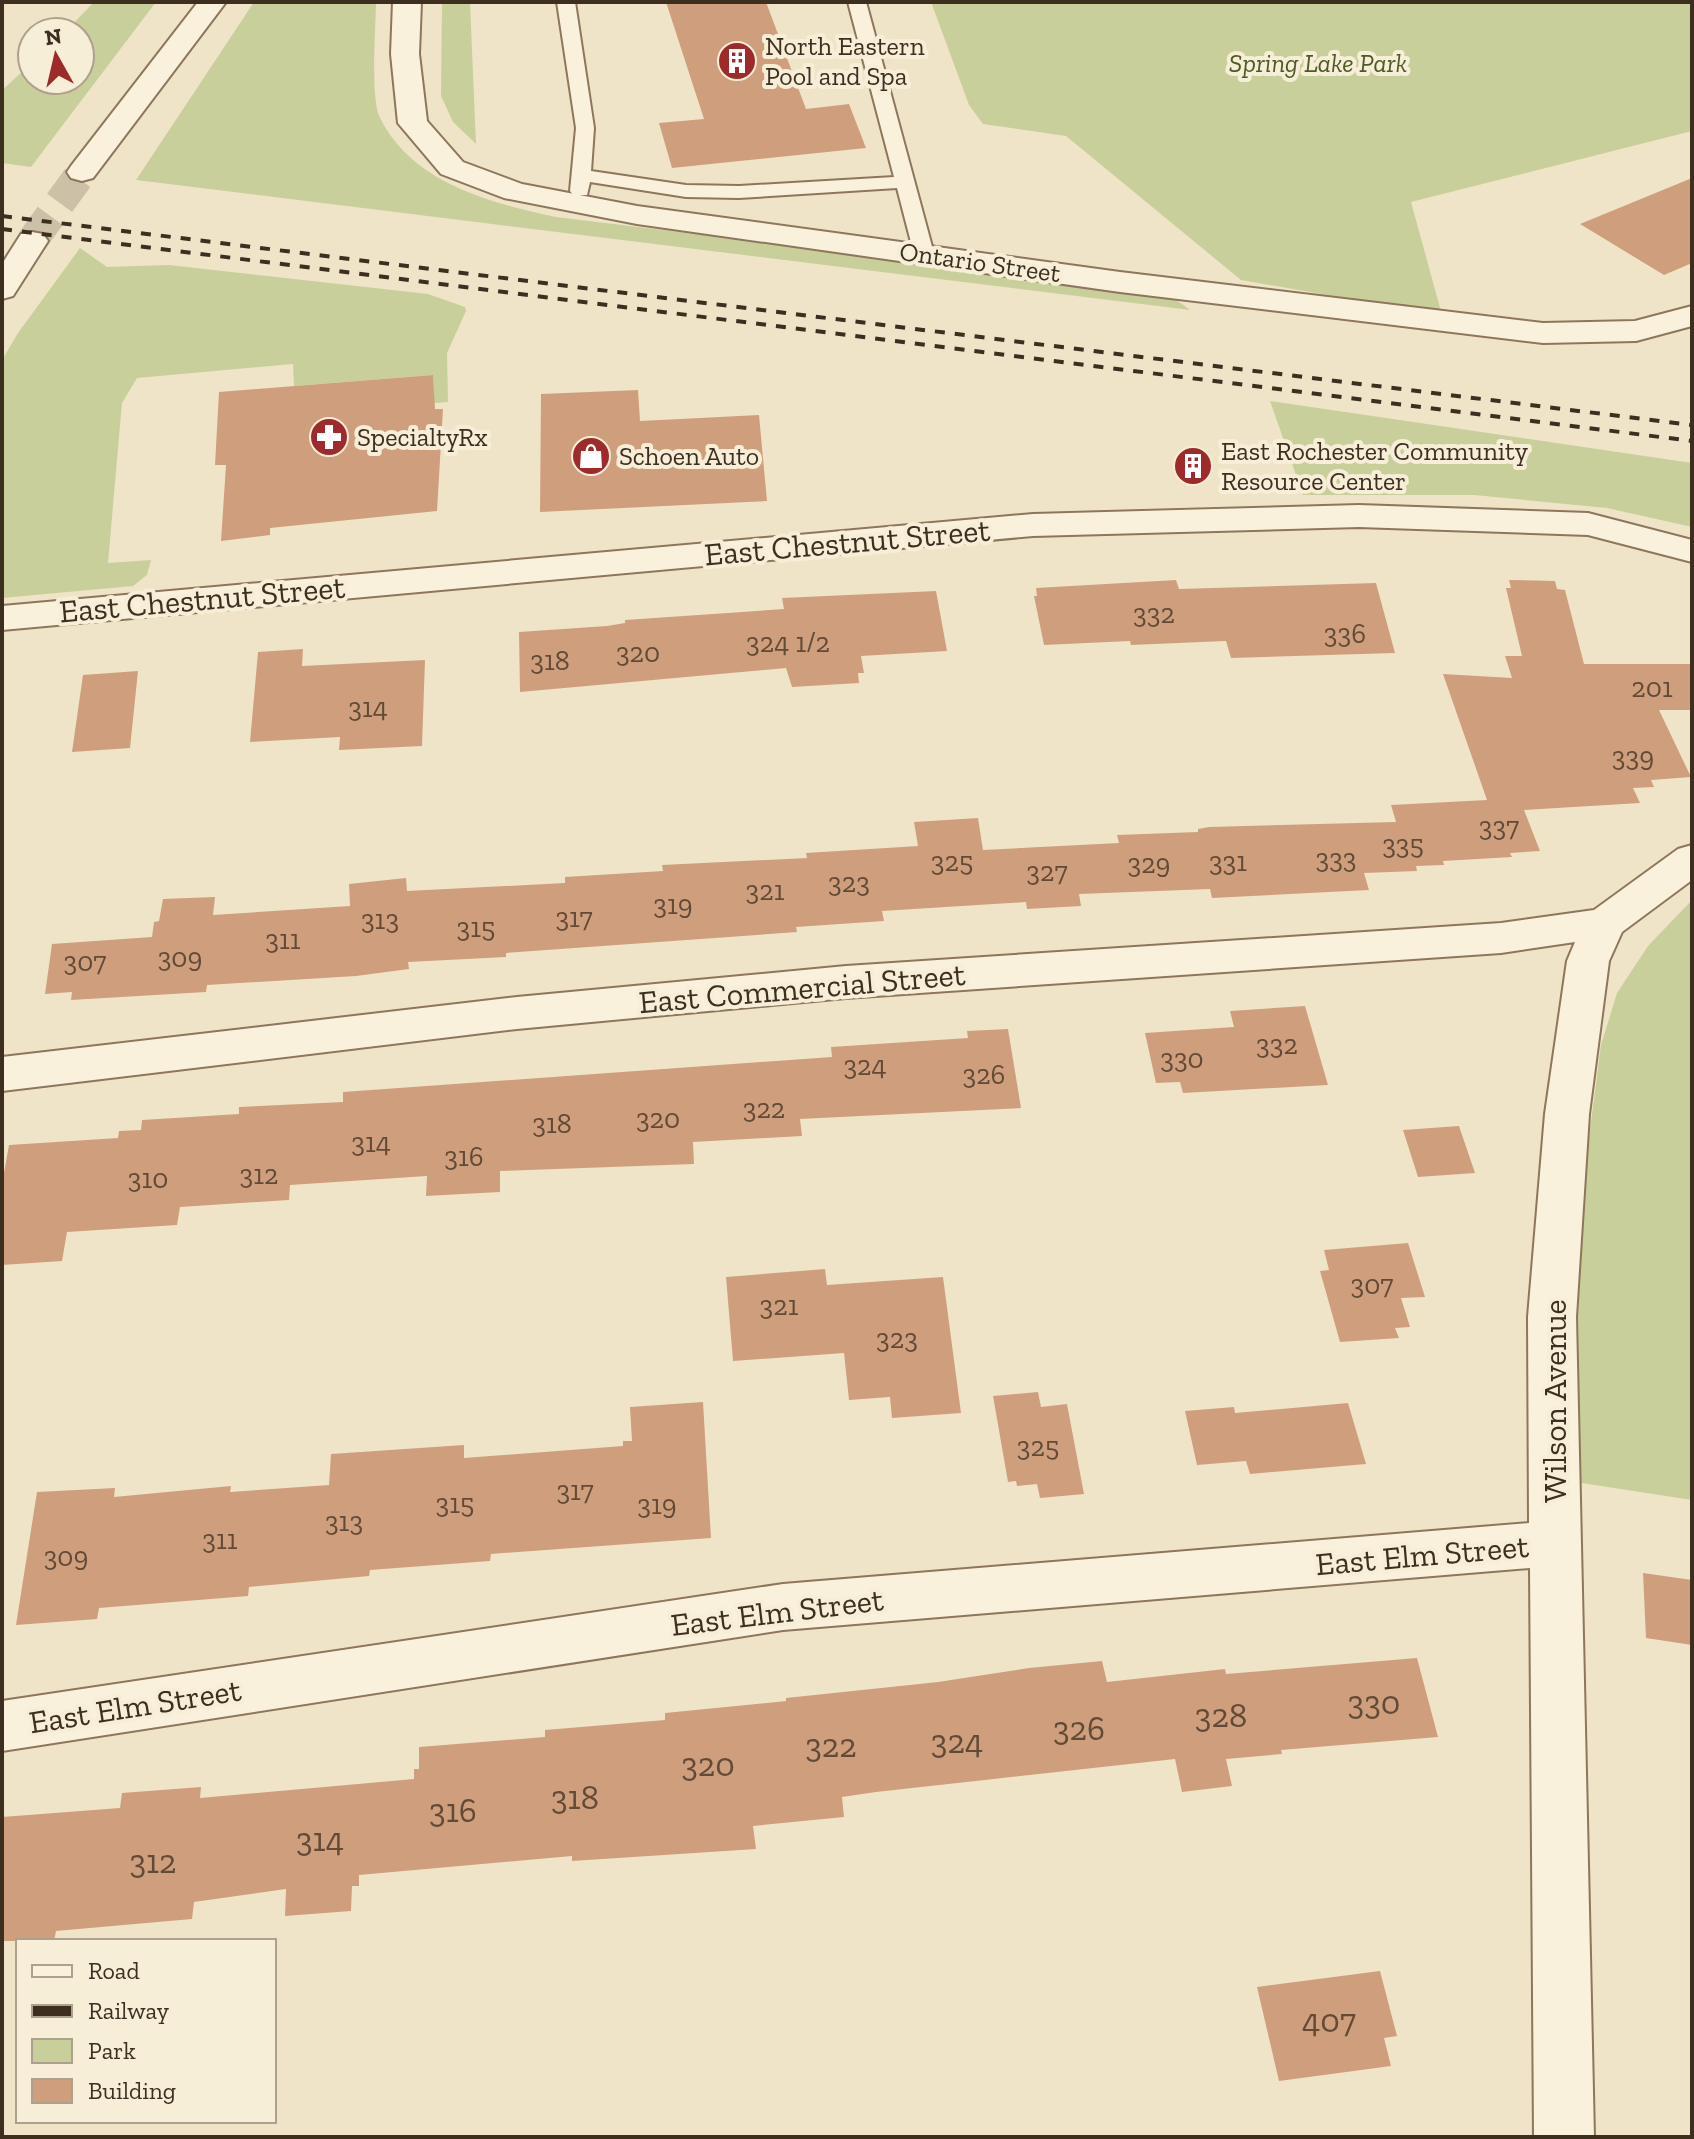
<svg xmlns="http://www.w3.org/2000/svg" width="1694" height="2139" viewBox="0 0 1694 2139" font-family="'Zilla Slab',serif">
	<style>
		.green { fill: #c9cf9b }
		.building { fill: #cf9f7d }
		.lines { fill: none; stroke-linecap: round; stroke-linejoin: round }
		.tertiary-tunnel { stroke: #ccc0a6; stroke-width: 31; stroke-dasharray: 31 16; stroke-linecap: butt }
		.service-casing { stroke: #8d765c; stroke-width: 4 }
		.minor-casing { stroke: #8d765c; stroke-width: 4 }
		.tertiary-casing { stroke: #8d765c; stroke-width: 4 }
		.service { fill: #faf1dc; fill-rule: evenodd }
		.minor { fill: #faf1dc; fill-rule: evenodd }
		.tertiary { fill: #faf1dc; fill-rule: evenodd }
		.rail { stroke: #3d2e20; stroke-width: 4; stroke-dasharray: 10 10; stroke-linecap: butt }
		.labels { text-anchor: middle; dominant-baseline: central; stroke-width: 8; stroke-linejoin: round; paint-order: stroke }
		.far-poi-label { font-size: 26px; fill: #3d2e20; stroke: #f7eed8; text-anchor: start }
		.far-park-label { font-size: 26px; font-style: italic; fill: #4d5a26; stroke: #f7eed8 }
		.far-street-label { font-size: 26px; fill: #3d2e20; stroke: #f7eed8 }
		.number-label { font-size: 28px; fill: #624a37 }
		.street-label { font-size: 32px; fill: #3d2e20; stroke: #f7eed8 }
		.near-number-label { font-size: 34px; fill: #624a37 }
	</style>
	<rect width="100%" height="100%" fill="#f0e4c8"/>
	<path class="green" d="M94 2H156L31 167 2 163V90L32 63V80H80V32H65Z
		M254 2H376C376 28 370 97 380 118 413 184 492 203 556 217L1114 285C1141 289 1169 291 1190 310L136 180Z
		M442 2H470L476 144 453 122 441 96Z
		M931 2H1692V131L1411 202 1442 315 1241 280 1066 136 983 124 969 105Z
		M80 248 107 267 169 265 428 294 465 307 466 311 447 353 448 402 434 403 433 375 294 386 293 364 137 378 122 403 108 563 151 560 147 575 133 586 2 598V360L18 333Z
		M1270 401 1692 463V527L1607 508 1474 495H1303Z
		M1692 900V1500L1575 1482 1579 1214 1601 1045 1617 993 1648 946Z"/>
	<path class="building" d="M666 2H766L806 109 849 104 866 148 672 168 659 123 704 119Z
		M1692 178V263L1664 275 1580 224Z
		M433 375 435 409H443L437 511 270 528V535L221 541 226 465H215L219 392Z
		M638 390 640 421 759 415 767 501 540 512 541 394Z
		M1176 580 1179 589 1376 583 1395 653 1231 658 1226 641 1131 645 1130 641 1044 645 1034 596H1037L1036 588Z
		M1509 580 1555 581 1557 589 1565 590 1584 664H1692V710H1659L1691 777 1651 780 1654 787 1633 788 1640 803 1524 810 1540 851 1510 853 1512 857 1443 861 1444 865 1416 866 1417 871 1364 873 1369 890 1212 898 1210 889 1079 894 1081 906 1027 909 1026 902 882 911 884 921 796 927 797 932 506 953V957L408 962 409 969 356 976 207 985 206 992 71 1000 72 992 45 994 52 944 152 937 154 922 159 921 163 899 215 897 213 915 350 906 349 884 406 878 407 891 565 883V877L663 871 662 865 807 858 806 853 918 846 914 822 978 818 983 850 1119 843 1117 835 1198 832V829L1209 827 1396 822 1391 805 1487 800 1443 674 1512 678 1505 656H1522L1506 588H1511Z
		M936 591 947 651 861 656 864 673H858L859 683 792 687 786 668 520 692 519 632 607 626 625 623V620L784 609 782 598Z
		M303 649 302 666 425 660 422 746 339 750 340 737 250 742 258 652Z
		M138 671 130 748 72 752 83 675Z
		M1305 1006 1328 1085 1183 1093 1180 1082 1156 1083 1145 1033 1234 1027 1230 1011Z
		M1008 1029 1021 1108 800 1119 802 1136 693 1142 694 1164 500 1171V1192L426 1196 427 1176 290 1185 289 1200 180 1207 177 1225 67 1232 62 1261 2 1265V1184L9 1145 118 1138 119 1131 141 1130 142 1120 239 1114V1107L343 1102V1092L832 1057 831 1047 968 1038 967 1031Z
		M1459 1126 1475 1173 1418 1177 1403 1130Z
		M1408 1243 1425 1297 1401 1298 1410 1327 1395 1328 1399 1338 1340 1342 1320 1271 1329 1270 1324 1250Z
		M825 1269 827 1285 943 1277 961 1413 892 1418 890 1397 849 1400 844 1353 733 1361 726 1277Z
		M1038 1392 1041 1407 1067 1404 1084 1494 1040 1498 1037 1484 1017 1486 1016 1481 1008 1482 993 1396Z
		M703 1402 711 1538 491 1554 490 1561 370 1570 369 1576 249 1587 248 1596 99 1608 97 1619 16 1625 37 1492 115 1488 114 1497 231 1486 230 1492 329 1485 331 1454 464 1445V1458L623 1446V1441H632L630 1407Z
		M1348 1403 1366 1464 1250 1474 1246 1461 1197 1465 1185 1411 1234 1407 1235 1413Z
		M1643 1573 1692 1580V1645L1646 1638Z
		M1417 1658 1438 1737 1281 1750 1282 1754 1226 1759 1232 1786 1182 1792 1175 1759 876 1792 842 1797 844 1817 753 1826 756 1849 572 1861V1856L359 1875V1886H352L351 1911 285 1916 286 1889 194 1902 192 1919 56 1931 54 1941H2V1817L120 1808 122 1793 201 1787 200 1798 414 1779V1769H419V1747L545 1737V1730L665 1720V1713L786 1701V1698L938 1682 1029 1668 1102 1661 1107 1682 1225 1669 1226 1674Z
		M1380 1971 1397 2036 1384 2038 1391 2066 1279 2081 1257 1987Z"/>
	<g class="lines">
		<path class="tertiary-tunnel" d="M32 241 82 172"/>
		<g class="service-casing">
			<path id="service" d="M557 2H575L594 128 591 171 686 185 739 186 894 177 848 2H866L934 254 924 260 914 254 897 188 739 198 686 197 590 182 587 195H573L570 191 576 128Z"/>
		</g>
		<g class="minor-casing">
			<path id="minor" d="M393 2H421L419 54 427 121 463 162 522 184 637 206 1120 272 1543 323 1635 321 1692 306V326L1636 341 1543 343 1120 292 637 224 504 198 441 174 398 123 391 54Z
				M1359 505 1588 513 1692 540V562L1588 535 1359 527 1033 536 2 630V606L1033 514Z
				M1692 845V880L1622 932 1609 961 1589 1114 1576 1317 1594 2137H1534L1530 1568 783 1630 2 1751V1701L783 1584 1529 1523 1528 1317 1545 1114 1567 961 1575 942 1501 953 846 998 517 1029 2 1091V1057L517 997 846 966 1501 923 1594 910 1678 849Z"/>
		</g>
		<g class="tertiary-casing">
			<path id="tertiary" d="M198 2H226L93 178 82 181 71 178 67 172 71 166Z
				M32 232 43 234 48 241 13 296 2 299V264L21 234Z"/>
		</g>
		<use href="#service" class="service"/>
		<use href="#minor" class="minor"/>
		<use href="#tertiary" class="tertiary"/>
		<path class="rail" d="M2 216 1692 425
			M2 229 1692 441"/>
	</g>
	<defs>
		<g id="building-disc" transform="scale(2)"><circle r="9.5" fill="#9e2a2b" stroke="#f7eed8"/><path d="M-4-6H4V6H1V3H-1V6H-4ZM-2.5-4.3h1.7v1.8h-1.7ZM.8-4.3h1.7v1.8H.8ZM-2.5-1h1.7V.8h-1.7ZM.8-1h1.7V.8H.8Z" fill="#fff"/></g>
		<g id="pharmacy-disc" transform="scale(2)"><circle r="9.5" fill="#9e2a2b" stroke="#f7eed8"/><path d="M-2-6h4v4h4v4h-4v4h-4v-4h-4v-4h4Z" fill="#fff"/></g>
		<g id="shop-disc" transform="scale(2)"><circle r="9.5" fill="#9e2a2b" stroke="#f7eed8"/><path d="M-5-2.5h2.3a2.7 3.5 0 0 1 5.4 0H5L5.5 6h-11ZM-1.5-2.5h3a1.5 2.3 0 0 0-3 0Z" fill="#fff"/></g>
	</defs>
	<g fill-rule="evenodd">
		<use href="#building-disc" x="737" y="61"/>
		<use href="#pharmacy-disc" x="329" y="437"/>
		<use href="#shop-disc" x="591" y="456"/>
		<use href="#building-disc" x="1193" y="466"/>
	</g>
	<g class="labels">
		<g class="far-poi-label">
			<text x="765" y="46">North Eastern<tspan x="765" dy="30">Pool and Spa</tspan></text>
			<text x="357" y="437">SpecialtyRx</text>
			<text x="1221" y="451">East Rochester Community<tspan x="1221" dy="30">Resource Center</tspan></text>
			<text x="619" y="456">Schoen Auto</text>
		</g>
		<g class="far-park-label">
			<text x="1318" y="63">Spring Lake Park</text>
		</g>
		<g class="far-street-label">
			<text transform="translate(980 262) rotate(8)">Ontario Street</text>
		</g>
		<g class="number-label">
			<text x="1154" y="613">332</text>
			<text x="1345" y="633">336</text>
			<text x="788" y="642">324 1/2</text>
			<text x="638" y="652">320</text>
			<text x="550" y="660">318</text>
			<text x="1652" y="687">201</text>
			<text x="368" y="707">314</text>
			<text x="1633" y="756">339</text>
			<text x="1499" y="826">337</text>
			<text x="1403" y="844">335</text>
			<text x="1336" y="858">333</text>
			<text x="952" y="861">325</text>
			<text x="1228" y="861">331</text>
			<text x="1149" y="863">329</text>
			<text x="1047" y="871">327</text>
			<text x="849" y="882">323</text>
			<text x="765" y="890">321</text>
			<text x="673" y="904">319</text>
			<text x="574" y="917">317</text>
			<text x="380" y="919">313</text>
			<text x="476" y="927">315</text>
			<text x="283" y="939">311</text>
			<text x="180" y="957">309</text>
			<text x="85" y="961">307</text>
			<text x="1277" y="1044">332</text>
			<text x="1182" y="1058">330</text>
			<text x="865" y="1065">324</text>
			<text x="984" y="1074">326</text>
			<text x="764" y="1108">322</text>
			<text x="658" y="1118">320</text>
			<text x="552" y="1123">318</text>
			<text x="371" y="1142">314</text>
			<text x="464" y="1156">316</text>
			<text x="259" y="1174">312</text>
			<text x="148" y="1178">310</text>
			<text x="1372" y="1284">307</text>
			<text x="779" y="1305">321</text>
			<text x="897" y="1338">323</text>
			<text x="1038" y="1446">325</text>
			<text x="575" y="1490">317</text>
			<text x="455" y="1503">315</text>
			<text x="657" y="1504">319</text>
			<text x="344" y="1521">313</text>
			<text x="220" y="1539">311</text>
			<text x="66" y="1556">309</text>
		</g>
		<g class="street-label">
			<text transform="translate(847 542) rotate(-5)">East Chestnut Street</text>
			<text transform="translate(202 599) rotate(-5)">East Chestnut Street</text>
			<text transform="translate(802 988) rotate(-5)">East Commercial Street</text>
			<text transform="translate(1555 1401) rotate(-90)">Wilson Avenue</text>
			<text transform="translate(1422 1555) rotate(-5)">East Elm Street</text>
			<text transform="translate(777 1612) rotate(-7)">East Elm Street</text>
			<text transform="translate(135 1706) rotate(-9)">East Elm Street</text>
		</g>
		<g class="near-number-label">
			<text x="1374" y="1702">330</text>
			<text x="1221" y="1715">328</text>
			<text x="1079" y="1728">326</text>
			<text x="957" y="1741">324</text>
			<text x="831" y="1745">322</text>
			<text x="708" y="1764">320</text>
			<text x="575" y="1797">318</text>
			<text x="453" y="1810">316</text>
			<text x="320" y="1839">314</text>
			<text x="153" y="1861">312</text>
			<text x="1329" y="2020">407</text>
		</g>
	</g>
	<rect width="1694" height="2139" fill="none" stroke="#3d2e20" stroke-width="8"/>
	<rect x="16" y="1939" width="260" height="184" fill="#f7eed8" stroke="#ada18e" stroke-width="2"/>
	<rect x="32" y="1965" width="40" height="12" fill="#faf1dc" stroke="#ada18e" stroke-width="2"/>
	<text x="88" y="1979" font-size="24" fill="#3d2e20">Road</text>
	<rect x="32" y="2005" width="40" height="12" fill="#3d2e20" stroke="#ada18e" stroke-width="2"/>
	<text x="88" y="2019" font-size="24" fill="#3d2e20">Railway</text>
	<rect x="32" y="2039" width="40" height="24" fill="#c9cf9b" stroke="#ada18e" stroke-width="2"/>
	<text x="88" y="2059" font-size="24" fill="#3d2e20">Park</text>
	<rect x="32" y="2079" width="40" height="24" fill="#cf9f7d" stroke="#ada18e" stroke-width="2"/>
	<text x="88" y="2099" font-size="24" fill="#3d2e20">Building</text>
	<g transform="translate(56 56) rotate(352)"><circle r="38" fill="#f7eed8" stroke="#ada18e" stroke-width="2"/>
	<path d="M0-6L14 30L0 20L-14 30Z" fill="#9e2a2b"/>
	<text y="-12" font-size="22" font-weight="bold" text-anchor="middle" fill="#3d2e20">N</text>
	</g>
</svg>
